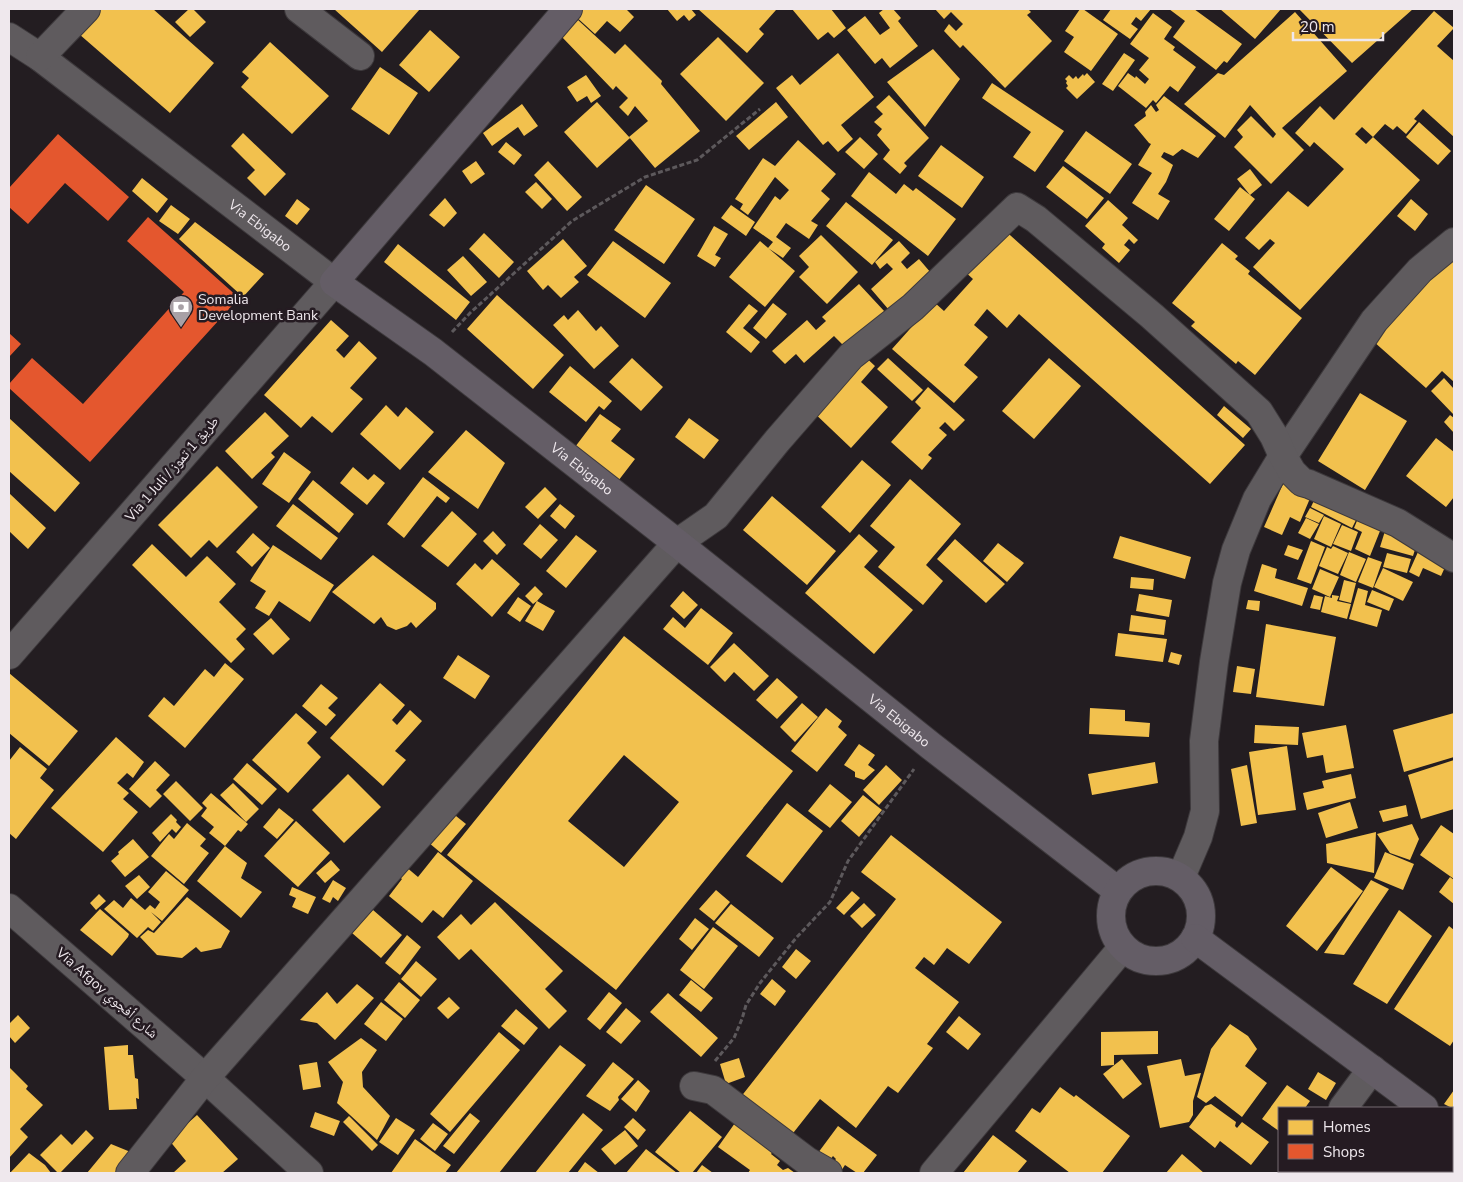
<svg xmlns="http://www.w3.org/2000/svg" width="1463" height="1182" viewBox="0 0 1463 1182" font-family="'Nunito Sans','Noto Naskh Arabic',sans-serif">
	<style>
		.built { fill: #2e202b }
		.homes { fill: #f2c14e; fill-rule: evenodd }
		.shops { fill: #e4572e }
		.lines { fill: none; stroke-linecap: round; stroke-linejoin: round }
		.minor-casing { stroke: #3d393c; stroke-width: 30 }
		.major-casing { stroke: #3d393c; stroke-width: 30 }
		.path { stroke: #5d595c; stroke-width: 3; stroke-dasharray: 5 2.5; stroke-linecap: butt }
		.minor { stroke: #5f5b5e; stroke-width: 28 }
		.major { stroke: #645d66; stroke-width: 28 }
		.labels { text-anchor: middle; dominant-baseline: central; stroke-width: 5; stroke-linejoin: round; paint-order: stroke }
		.street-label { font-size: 14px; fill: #efe8ed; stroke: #251b22 }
		.poi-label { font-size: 14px; fill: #efe8ed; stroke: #251b22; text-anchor: start }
	</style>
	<rect width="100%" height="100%" fill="#231d21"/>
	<path class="built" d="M1320 1171H1447L1450 1173H1318Z"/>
	<path class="homes" d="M101 9H153L214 63 170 113 79 34Z
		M189 9H193L206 22 190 37 175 22Z
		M334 9H420L382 52Z
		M577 9H626L634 17 620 32 607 21 595 34 573 14Z
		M667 9H691L696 15 689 21 684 15 677 21Z
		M698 9H774L776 10 759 29 764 34 747 53Z
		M792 9H831L846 28 834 38 828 32 818 40Z
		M884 9H893L901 18 898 21 918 46 890 68 882 58 875 64 847 30 865 16 880 35 890 28 879 13Z
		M935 9H1028L1031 12 1027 15 1052 41 1005 88 963 45 960 48 944 31 949 24 956 31 963 24 951 12 944 19Z
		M1080 9H1083L1118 34 1091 71 1064 52 1074 37 1065 31Z
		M1111 9H1151L1141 21 1136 17 1131 24 1138 29 1130 39 1103 20Z
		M1169 9H1194L1242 44 1227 63 1224 61 1216 70 1173 37 1185 21Z
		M1220 9H1281L1255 39Z
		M1299 9H1413L1352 63Z
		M1434 11 1454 28 1437 46 1454 61V137L1423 109 1414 119 1417 121 1406 134 1397 126 1393 130 1385 124 1373 137 1362 127 1355 134 1366 144 1373 137 1420 180 1300 310 1253 267 1275 243 1270 239 1259 250 1245 238 1288 191 1308 207 1344 169 1314 142 1310 147 1295 133 1320 106 1334 120Z
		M1295 12 1347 71 1282 128 1304 150 1271 184 1234 147 1243 137 1237 130 1251 116 1273 138 1276 134 1250 105 1225 138 1184 104 1218 73 1224 75Z
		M1153 13 1172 27 1164 39 1175 47 1173 50 1196 67 1178 92 1170 86 1156 103 1153 100 1146 108 1118 86 1128 73 1135 78 1136 76 1145 84 1149 79 1139 70 1149 58 1130 44Z
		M578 20 615 54 625 44 662 81 661 84 700 131 655 168 629 137 648 121 635 106 628 116 619 107 628 98 616 86 613 90 561 36Z
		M430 30 460 57 429 92 399 65Z
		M718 37 764 83 726 121 680 74Z
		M270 42 329 96 292 134 241 87 249 78 242 72Z
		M933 49 960 79 925 127 887 82Z
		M838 53 874 97 841 125 853 139 838 152 828 141 823 145 776 88 792 75 800 85Z
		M1124 53 1135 60 1113 91 1102 84Z
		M380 67 418 93 389 135 351 109Z
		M1087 73 1095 82 1077 99 1066 88 1068 86 1066 83 1067 81 1065 79 1069 75 1073 79 1076 76 1078 79 1083 74 1084 76Z
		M586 75 601 96 591 103 587 96 577 102 567 87Z
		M992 83 1064 131 1035 172 1013 157 1031 132 982 98Z
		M889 95 929 138 904 163 907 166 900 174 883 159 890 150 877 135 882 129 874 122 883 114 876 107Z
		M1164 96 1216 136 1198 158 1182 149 1173 156 1164 152 1161 157 1173 165 1166 182 1158 194 1170 201 1158 220 1132 203 1152 173 1138 165 1151 144 1149 143 1134 125 1146 116 1145 112 1151 105 1156 112 1159 110 1156 105Z
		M597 102 630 138 597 168 564 132Z
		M776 102 788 117 749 150 736 136Z
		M522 104 538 126 524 136 518 127 492 146 483 133Z
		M1419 122 1451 151 1438 165 1406 137Z
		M1086 131 1132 164 1110 194 1064 161Z
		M243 133 286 174 265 196 247 178 255 170 231 146Z
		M860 137 878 154 864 169 845 152Z
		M798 140 836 174 821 191 830 199 811 221 818 225 809 239 786 223 776 237 791 248 783 258 768 248 773 242 753 228 775 196 780 200 789 190 775 177 748 215 740 209 743 204 735 199 763 158 775 166Z
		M506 142 522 155 514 165 498 152Z
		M941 145 984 177 962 208 918 176Z
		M476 161 485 174 471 184 462 171Z
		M548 161 582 197 567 211 534 175Z
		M1063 166 1104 198 1087 219 1046 187Z
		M1250 169 1262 185 1250 195 1237 179Z
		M869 172 896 194 904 184 913 191 916 188 956 219 928 256 851 196Z
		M142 178 168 199 157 213 132 191Z
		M536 182 552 199 542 209 525 192Z
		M646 185 695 219 664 264 614 230Z
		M1240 187 1255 199 1229 231 1214 219Z
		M445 198 457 213 444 227 429 215Z
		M297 199 310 209 297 225 285 216Z
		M1411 199 1428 214 1415 231 1397 216Z
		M1108 200 1128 218 1122 225 1138 240 1134 244 1129 239 1124 245 1130 250 1119 263 1102 248 1105 244 1085 226Z
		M846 202 893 240 872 265 826 226Z
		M171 205 190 219 178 234 159 221Z
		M731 205 755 222 746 236 721 218Z
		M195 222 264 274 243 297 179 239Z
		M714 226 728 234 715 255 721 258 715 267 697 256Z
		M1001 227 1245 445 1210 484 1019 314 1007 328 987 309 974 325 988 337 964 365 978 377 954 403 892 349 934 302 944 311 973 279 963 270Z
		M484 233 514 262 499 278 469 249Z
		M821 235 858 272 827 304 799 277 809 267 799 256Z
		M563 239 587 266 574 277 579 282 561 298 548 285 543 290 527 271Z
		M613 241 671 283 645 318 587 275Z
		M760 241 795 271 765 307 729 277Z
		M899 241 910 253 901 262 907 269 919 259 931 273 889 310 871 289 893 269 887 263 880 269 875 262Z
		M1222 243 1238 256 1235 259 1250 271 1248 274 1302 318 1255 375 1238 361 1236 364 1191 326 1195 322 1172 303Z
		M398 244 470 302 456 320 384 262Z
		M1451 253 1454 256V382L1442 371 1426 388 1373 341Z
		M463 256 487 282 471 296 447 270Z
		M859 284 885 312 846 348 834 336 804 363 796 354 785 364 772 351 807 320 816 330 826 321 822 317Z
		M497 295 564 355 533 389 467 329Z
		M773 303 787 314 766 339 753 328Z
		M749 304 758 311 743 328 760 342 751 353 726 332Z
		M578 310 596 331 601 326 619 346 594 369 553 325 564 315 568 320Z
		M331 320 349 336 336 350 344 358 359 341 377 358 350 388 363 399 332 433 312 416 301 428 264 395Z
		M860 352 875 366 861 382 888 407 851 448 809 408Z
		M632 358 663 387 641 411 609 382Z
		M888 358 923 390 912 401 877 369Z
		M1049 358 1081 386 1034 439 1002 411Z
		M570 366 612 401 604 410 599 406 586 422 549 392Z
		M1444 378 1454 389V415L1431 391Z
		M928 387 965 420 954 431 945 422 939 428 947 435 928 455 932 458 922 470 891 442 921 408 915 402Z
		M1360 393 1407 421 1365 490 1318 461Z
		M386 405 398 417 406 407 434 432 400 470 360 434Z
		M1224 406 1251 429 1243 438 1217 415Z
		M265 412 289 436 271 453 275 457 252 479 225 451Z
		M600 414 621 429 611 441 635 459 615 485 572 451Z
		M1450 415 1454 418V433L1444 422Z
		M9 418 80 483 55 512 9 471Z
		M689 418 719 440 704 459 675 437Z
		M466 430 505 463 478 509 428 472Z
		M1436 438 1454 452V497L1446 507 1406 476Z
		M284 452 311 472 289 503 262 484Z
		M862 460 891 485 850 533 821 507Z
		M217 466 258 507 217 548 209 540 191 558 158 525Z
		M353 467 368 480 374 474 385 483 367 505 340 483Z
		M423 477 450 498 446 503 437 496 404 538 387 524Z
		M910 479 961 524 926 565 943 581 923 605 878 567 895 547 870 526Z
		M313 480 354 514 339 533 298 499Z
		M1283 484 1311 496 1300 522 1290 517 1282 535 1264 527Z
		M545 487 557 499 538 519 525 507Z
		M9 493 46 528 28 549 9 531Z
		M1317 494 1358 516 1352 528 1325 514 1326 511 1325 514 1311 507Z
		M772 496 836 551 807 585 743 530Z
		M293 504 338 538 321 560 276 526Z
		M560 504 575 516 565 529 550 516Z
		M1310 508 1324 515 1319 523 1305 517Z
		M452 511 477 534 448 567 421 546Z
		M1324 516 1341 524 1331 547 1314 539Z
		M1359 516 1382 526 1370 556 1355 549 1362 532 1354 528Z
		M1306 518 1319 524 1310 539 1298 533Z
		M540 524 558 540 541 559 523 544Z
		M1342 525 1358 532 1351 551 1333 544Z
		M493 531 506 545 497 555 483 541Z
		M1385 531 1418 540 1413 556 1380 547Z
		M253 533 270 548 252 567 236 552Z
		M859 534 878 551 864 567 913 610 874 654 805 593Z
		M576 535 597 551 566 588 546 571Z
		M1120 536 1191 557 1185 579 1113 558Z
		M955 539 1005 584 986 603 937 559Z
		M1311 541 1325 547 1311 584 1297 579Z
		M998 543 1024 563 1007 582 983 561Z
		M1422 543 1450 556 1441 576 1423 568 1419 577 1409 572Z
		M152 544 186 577 207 556 236 584 219 602 246 629 236 639 245 649 231 663 132 565Z
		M273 545 334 585 310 622 279 601 269 616 255 608 266 591 250 581Z
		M1288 545 1303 550 1298 560 1284 555Z
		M1333 546 1348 553 1338 574 1319 566 1327 547 1331 549Z
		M1349 552 1366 559 1356 582 1340 575Z
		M1387 553 1411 559 1407 573 1383 567Z
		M373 555 436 603V609L416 628 411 622 407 626 396 630 387 626 381 617 374 624 332 592Z
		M1368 557 1382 562 1373 588 1358 582Z
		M492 559 520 584 492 617 456 584 475 563 482 570Z
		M1262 564 1277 569 1275 578 1308 588 1302 606 1254 591Z
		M1383 568 1413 582 1403 601 1374 587Z
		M1320 569 1339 577 1330 597 1312 589Z
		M1131 577 1154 579 1153 590 1130 588Z
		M1344 580 1356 583 1351 603 1339 600Z
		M535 586 543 594 537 601 555 611 543 631 525 621 537 601 533 604 525 596Z
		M1358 588 1368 591 1365 605 1382 610 1377 627 1349 619Z
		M1372 590 1394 599 1389 611 1367 602Z
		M683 591 698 605 684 619 670 606Z
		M1139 594 1172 600 1169 617 1136 611Z
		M1314 595 1323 597 1320 610 1310 608Z
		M1332 595 1339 596 1337 601 1351 604 1347 619 1321 612 1325 596 1332 598Z
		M518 597 531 606 520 622 507 613Z
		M1248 600 1260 601 1259 611 1246 609Z
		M701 608 733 633 708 665 663 629 673 617 685 628Z
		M1131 615 1166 620 1164 635 1129 631Z
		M271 618 290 639 273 655 253 634Z
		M1266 624 1336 637 1324 706 1256 697Z
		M1118 633 1167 639 1163 662 1115 656Z
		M624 636 793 771 616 990 447 855ZM624 755 679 802 624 867 568 821Z
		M734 643 769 676 754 691 734 672 725 682 710 667Z
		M1171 652 1182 655 1179 665 1168 662Z
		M458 655 490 676 475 699 443 678Z
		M225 663 244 679 185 748 148 716 164 697 174 706 205 669 214 677Z
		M1237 666 1255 669 1251 694 1233 692Z
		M9 673 78 731 49 766 9 733Z
		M777 678 798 697 777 719 756 700Z
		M380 683 405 705 392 720 397 725 410 710 422 721 395 751 406 760 383 786 330 738Z
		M321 684 338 698 328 708 336 715 326 726 302 706Z
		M802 703 818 717 795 742 780 727Z
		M826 708 842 721 838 727 847 735 817 772 791 751Z
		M1090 708 1125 710V721L1150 723 1149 737 1089 734Z
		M296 713 317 732 307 743 321 757 288 793 252 760Z
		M1454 713V757L1404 772 1393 730Z
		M1255 725 1299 727 1298 745 1254 743Z
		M1346 725 1354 768 1326 773 1323 755 1307 758 1302 733Z
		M116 737 144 762 133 778 127 773 117 783 129 793 123 799 138 812 103 852 51 808Z
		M859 744 875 755 868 765 875 770 864 780 855 777V772L844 765Z
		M1287 746 1296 810 1258 815 1249 752Z
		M20 747 47 769 40 778 54 790 16 839 9 833V761Z
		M1454 760V809L1421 819 1408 775Z
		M155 761 170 775 156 790 162 796 150 808 129 789Z
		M1155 762 1158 783 1092 795 1088 774Z
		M247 763 277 789 262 805 233 779Z
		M886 765 902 780 879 805 863 790Z
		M1247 765 1257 823 1241 826 1231 769Z
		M348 774 381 807 344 843 312 810Z
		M1351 774 1356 798 1307 810 1303 793 1324 788 1322 781Z
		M176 781 203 808 190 821 163 794Z
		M233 783 259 809 246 822 220 795Z
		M830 784 852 802 830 828 808 811Z
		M211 793 248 824 241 832 238 830 225 846 209 833 214 827 201 816 207 808 202 803Z
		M863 795 882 810 859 837 841 821Z
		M1350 802 1358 828 1326 838 1318 813Z
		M787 803 823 831 782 883 746 856Z
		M1406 805 1408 816 1383 822 1379 811Z
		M279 808 294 820 277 839 263 827Z
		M446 808 466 824 441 853 422 837Z
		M171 814 177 820 176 822 181 827 176 833 172 829 160 842 152 833Z
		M296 821 330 853 298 887 264 856Z
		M187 823 206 839 200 846 209 853 184 884 151 856 169 834 174 839Z
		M1412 824 1419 839 1410 860 1390 853 1377 834Z
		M1441 825 1454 834V879L1420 855Z
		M1376 832 1374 873 1327 863 1326 844Z
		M891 835 1002 922 969 964 947 948 934 965 924 957 915 968 959 1002 927 1044 933 1048 898 1093 888 1086 856 1128 820 1099 790 1137 740 1098 896 899 861 872Z
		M133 839 149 857 125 877 111 861 119 854 118 852Z
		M225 846 247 863 241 878 262 892 241 918 197 881Z
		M438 852 473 881 443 918 433 910 422 923 389 896 402 879 391 870 399 861 418 877Z
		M1385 852 1414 864 1403 890 1374 878Z
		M331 860 340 870 325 883 316 873Z
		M1331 867 1363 891 1317 951 1286 926Z
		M166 871 189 890 162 921 151 912 161 922 153 931 148 927 137 938 104 909 114 900 123 908 131 898 145 910 150 905 155 909 160 902 148 892Z
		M139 875 150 887 137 899 125 886Z
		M1450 877 1454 880V904L1439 892Z
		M333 880 346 888 338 901 333 897 330 903 322 899Z
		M1371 880 1389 889 1344 955 1324 953Z
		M292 887 316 897 308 914 292 907 296 898 289 895Z
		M716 890 730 902 714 921 699 909Z
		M852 891 860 898 844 915 836 908Z
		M99 894 106 901 96 910 90 903Z
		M187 897 230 931 221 948 201 952 196 947 182 958 157 955 140 937 148 930 154 933Z
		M495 902 563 971 545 989 567 1011 549 1029 471 949 459 960 437 937 461 914 471 925Z
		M864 903 876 915 862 928 850 916Z
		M731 904 774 938 759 957 715 923Z
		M100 909 129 934 128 937 112 956 80 930Z
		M373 910 402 935 381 958 352 933Z
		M1399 910 1432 936 1387 1004 1353 984Z
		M695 918 709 929 692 950 679 939Z
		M1449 926 1454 930V1040L1450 1046 1394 1009Z
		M713 927 738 946 704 989 680 970Z
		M407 935 421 947 400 975 385 963Z
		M796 949 811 961 796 979 782 967Z
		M416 961 437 979 421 997 401 979Z
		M772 979 786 991 775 1006 760 994Z
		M691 980 713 998 701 1012 679 995Z
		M399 982 420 1000 405 1018 384 1000Z
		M357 984 374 998 335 1040 317 1023 300 1020 327 992 337 1004Z
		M609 992 622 1003 600 1030 587 1019Z
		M668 993 718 1038 701 1057 650 1012Z
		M449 997 460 1008 448 1019 437 1008Z
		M381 1002 403 1019 386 1041 364 1024Z
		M626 1008 641 1021 621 1044 606 1032Z
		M516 1009 538 1028 524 1045 501 1026Z
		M18 1015 30 1028 15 1043 9 1036V1024Z
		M959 1016 981 1034 968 1050 946 1032Z
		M1230 1024 1248 1036 1257 1049 1245 1066 1267 1083 1242 1117 1215 1096 1206 1103 1197 1097 1211 1049Z
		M1158 1031V1054L1114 1055V1065L1101 1066V1032Z
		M499 1032 520 1050 450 1132 430 1114Z
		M361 1038 377 1050 362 1072 363 1087 390 1116 377 1140 337 1103 343 1082 328 1062Z
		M128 1045V1055H133L135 1078 138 1079 139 1099 136 1098 137 1109 109 1110 104 1047Z
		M560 1045 586 1065 499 1173H456Z
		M739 1058 745 1077 726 1084 720 1064Z
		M1122 1059 1142 1084 1123 1099 1103 1074Z
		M1181 1059 1185 1076 1201 1073 1193 1101V1115L1189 1122 1160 1128 1147 1066Z
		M317 1062 321 1087 303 1090 299 1065Z
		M613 1062 634 1079 618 1097 619 1100 610 1111 586 1096Z
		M9 1067 28 1086 26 1089 43 1105 20 1129 28 1137 9 1158Z
		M1318 1072 1336 1083 1326 1100 1308 1089Z
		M638 1080 650 1091 636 1112 621 1099Z
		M1287 1085 1310 1101 1305 1108H1279V1131L1262 1119Z
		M1060 1087 1074 1097 1076 1095 1130 1136 1102 1173H1070L1015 1131 1032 1108 1040 1113Z
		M1454 1090V1111L1452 1108 1444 1104Z
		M1211 1104 1236 1122 1235 1126 1237 1128 1242 1122 1269 1142 1251 1165 1220 1141 1215 1148 1189 1127 1205 1106Z
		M690 1111 722 1137 692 1173H681L655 1152Z
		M315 1112 340 1121 334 1136 310 1127Z
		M470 1113 480 1121 454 1154 443 1146Z
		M583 1113 603 1130 568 1173H535Z
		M197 1115 238 1159 222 1173H173L186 1161 169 1140Z
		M349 1116 378 1145 372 1151 343 1122Z
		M396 1118 415 1130 398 1155 379 1142Z
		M633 1118 646 1130 638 1140 624 1127Z
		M433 1123 448 1134 435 1151 420 1139Z
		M735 1123 774 1150 771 1154 780 1161 777 1165 783 1170 788 1168 795 1173H748L750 1170 718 1147Z
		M838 1126 877 1155 863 1173H857L845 1165 841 1171 832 1164 836 1159 833 1156 826 1165 815 1157Z
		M86 1130 94 1138 60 1173H58L40 1155 61 1134 72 1145Z
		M625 1130 638 1146 615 1165 601 1149Z
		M993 1135 1027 1161 1017 1173H963Z
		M415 1139 451 1165 445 1173H391Z
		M111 1144 133 1153 118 1173H87Z
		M646 1149 677 1173H626Z
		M29 1153 45 1165 51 1173H10Z
		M1182 1154 1204 1173H1166Z
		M585 1162 599 1173H577Z
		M702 1165 713 1173H696Z"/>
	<path class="shops" d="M58 134 129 197 108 221 65 183 28 224 9 207V188Z
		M148 217 239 298 90 462 9 388V384L32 358 83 404 184 292 127 241Z
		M9 333 21 344 9 357Z"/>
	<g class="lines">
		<g class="minor-casing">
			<g id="minor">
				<path d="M299 9 360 56"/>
				<path id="s1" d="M9 37 40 57 334 282 9 655"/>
				<path d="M40 57 86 9"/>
				<path d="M1181 877 1198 837 1205 811 1204 741 1214 662 1227 583 1236 550 1257 499 1283 456 1374 321 1420 270 1454 242"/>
				<path d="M9 908 205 1078 309 1173"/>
				<path d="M694 1086 713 1090 807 1161 828 1173"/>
				<path d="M1343 1108 1372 1069"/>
				<path d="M130 1173 205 1078 677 543 716 516 777 441 851 356 913 307 1017 207 1036 219 1152 316 1259 412 1274 436 1283 456 1292 472 1302 482 1309 484 1398 523 1454 558"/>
				<path d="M934 1173 1123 947"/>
				<path d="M1296 1173 1298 1171"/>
			</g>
		</g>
		<g class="major-casing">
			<g id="major">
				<path id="s2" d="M568 9 334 282 433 352 677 543 931 746 1118 891"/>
				<circle cx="1156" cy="916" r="45"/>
				<path d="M1195 938 1424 1108"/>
				<path d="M1452 1128 1454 1130"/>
			</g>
		</g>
		<path class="path" d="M452 332 471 312 572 221 645 177 697 160 760 109
			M715 1061 734 1038 742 1019 746 1005 760 983 796 938 830 902 848 861 914 769"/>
		<use href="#minor" class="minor"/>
		<use href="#major" class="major"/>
	</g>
	<defs>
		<g id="bank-pin" transform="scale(1.25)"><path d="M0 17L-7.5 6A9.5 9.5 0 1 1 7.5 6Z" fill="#a8a1a6" stroke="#251b22"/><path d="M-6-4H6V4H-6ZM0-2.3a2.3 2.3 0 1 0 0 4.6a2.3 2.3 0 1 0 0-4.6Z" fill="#fff"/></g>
	</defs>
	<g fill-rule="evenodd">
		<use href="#bank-pin" x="181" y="307"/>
	</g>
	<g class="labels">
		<g class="street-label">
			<text stroke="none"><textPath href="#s1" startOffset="314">Via Ebigabo</textPath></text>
			<text transform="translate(172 469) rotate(-49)">Via 1 Juli / طريق 1 تموز</text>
			<text stroke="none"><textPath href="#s2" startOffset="670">Via Ebigabo</textPath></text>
			<text stroke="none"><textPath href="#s2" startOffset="1075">Via Ebigabo</textPath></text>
			<text transform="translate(107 993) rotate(41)">Via Afgoy شارع أفجوي</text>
		</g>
		<g class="poi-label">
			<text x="198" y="299">Somalia<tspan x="198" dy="16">Development Bank</tspan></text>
		</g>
	</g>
	<rect width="1463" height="1182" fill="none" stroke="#efe8ed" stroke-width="20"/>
	<rect x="1278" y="1107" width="175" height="65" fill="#251b22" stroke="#766d73"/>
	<rect x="1288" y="1120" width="25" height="15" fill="#f2c14e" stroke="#766d73"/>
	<text x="1323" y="1132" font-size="15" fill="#efe8ed">Homes</text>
	<rect x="1288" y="1144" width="25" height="15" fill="#e4572e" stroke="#766d73"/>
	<text x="1323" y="1157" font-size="15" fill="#efe8ed">Shops</text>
	<path d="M1293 32v8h90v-8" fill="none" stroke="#efe8ed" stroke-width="2.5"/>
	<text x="1300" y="32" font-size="15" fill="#efe8ed" stroke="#251b22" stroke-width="4" paint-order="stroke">20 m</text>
</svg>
